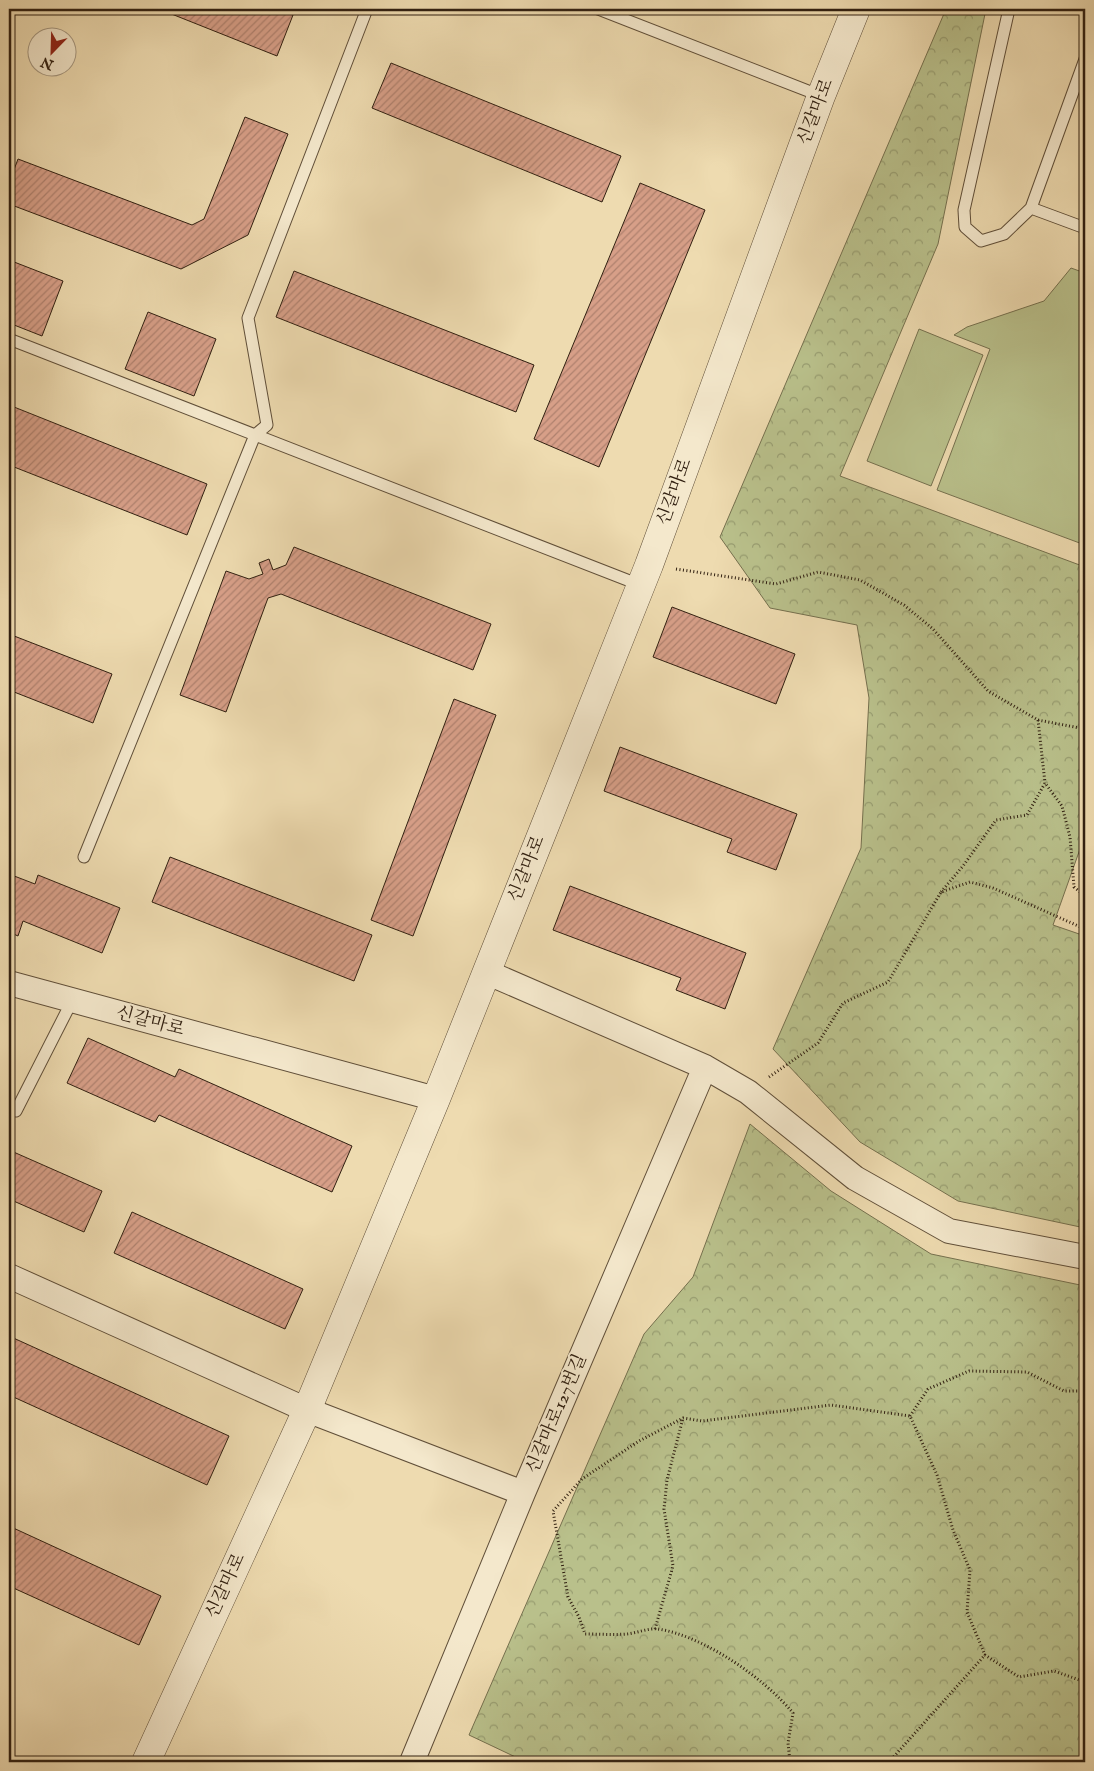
<svg xmlns="http://www.w3.org/2000/svg" width="1094" height="1771" viewBox="0 0 1094 1771" font-family="'IM FELL English','Noto Serif KR',serif">
	<style>
		.forest { fill: url(#forest-crowns); stroke: #75704e }
		.pitch { fill: #b9c08b; stroke: #75704e }
		.building { fill: url(#building-hatch); stroke: #312011 }
		.lines { fill: none; stroke-linecap: round; stroke-linejoin: round }
		.service-casing { stroke: #604f39; stroke-width: 13 }
		.minor-casing { stroke: #604f39; stroke-width: 26 }
		.tertiary-casing { stroke: #604f39; stroke-width: 29 }
		.path { stroke: #312011; stroke-width: 3; stroke-dasharray: 1 2.5; stroke-linecap: butt }
		.service { stroke: #f4e8cc; stroke-width: 11 }
		.minor { stroke: #f4e8cc; stroke-width: 24 }
		.tertiary { stroke: #f4e8cc; stroke-width: 28 }
		.labels { text-anchor: middle; dominant-baseline: central; stroke-width: 4; stroke-linejoin: round; paint-order: stroke }
		.street-label { font-size: 18px; fill: #312011; stroke: #f4e8cc }
	</style>
	<defs>
		<pattern id="forest-crowns" width="20" height="18" patternUnits="userSpaceOnUse" patternTransform="scale(1.25)"><rect width="20" height="18" fill="#b9c08b"/><path d="M2 6a3 3 0 1 1 6 0M12 15a3 3 0 1 1 6 0" fill="none" stroke="#979c70"/></pattern>
		<pattern id="building-hatch" width="6" height="6" patternUnits="userSpaceOnUse" patternTransform="scale(1.25)"><rect width="6" height="6" fill="#d79f88"/><path d="M-1 1l2-2M0 6l6-6M5 7l2-2" fill="none" stroke="#af816e"/></pattern>
	</defs>
	<rect width="100%" height="100%" fill="#eedbb0"/>
	<filter id="stains"><feTurbulence type="fractalNoise" baseFrequency=".004" numOctaves="4"/><feColorMatrix values="0 0 0 0 .2 0 0 0 0 .09 0 0 0 0 .02 0 0 0 .5 -.17"/></filter>
	<radialGradient id="worn" r=".72"><stop offset=".6" stop-color="#630" stop-opacity="0"/><stop offset="1" stop-color="#630" stop-opacity=".3"/></radialGradient>
	<path class="forest" d="M946 9H986L938 244 840 476 1085 567V835L1053 925 1085 936V1228L958 1201 860 1142 773 1049 861 848 869 698 857 625 770 608 720 537Z
		M750 1124 831 1191 931 1254 1085 1286V1762H526L469 1735 644 1334 693 1277Z"/>
	<path class="pitch" d="M1071 268 1085 273V545L937 490 990 349 954 335 967 327 1044 301Z
		M919 329 983 355 931 486 867 461Z"/>
	<path class="building" d="M159 9H277L293 15 277 56Z
		M391 63 621 156 602 202 372 108Z
		M245 117 288 134 248 235 181 269 9 204V183L18 159 192 225 204 219Z
		M640 183 705 210 599 467 534 439Z
		M9 260 63 281 42 336 9 323Z
		M294 271 534 365 516 412 276 317Z
		M148 312 216 339 194 396 125 369Z
		M9 405 207 484 187 535 9 465Z
		M294 547 491 624 473 670 281 594 268 598 226 712 180 695 226 571 249 579 263 574 259 563 269 559 273 570 286 565Z
		M672 607 795 654 776 704 653 657Z
		M9 634 112 674 93 723 9 690Z
		M454 699 496 715 413 936 371 920Z
		M620 747 797 814 776 870 727 852 732 839 604 791Z
		M170 857 372 935 354 981 152 902Z
		M9 874 35 884 38 875 120 908 102 953 23 921 18 936 9 932Z
		M570 886 746 953 725 1009 676 990 681 978 553 930Z
		M88 1038 175 1077 179 1069 352 1146 332 1192 159 1115 155 1122 67 1083Z
		M9 1150 102 1191 84 1232 9 1199Z
		M132 1212 303 1289 285 1329 114 1253Z
		M9 1336 229 1436 207 1485 9 1395Z
		M9 1526 161 1596 139 1645 9 1586Z"/>
	<g class="lines">
		<g class="service-casing">
			<path id="service" d="M598 9 821 96
				M1009 9 964 210 965 227 981 241 1004 234 1031 208 1085 59
				M1031 208 1085 228
				M9 339 640 585
				M84 857 255 435 267 425 248 318 367 9
				M16 1111 72 1001"/>
		</g>
		<g class="minor-casing">
			<path id="minor" d="M486 972 705 1067 748 1092 855 1178 949 1231 1085 1257
				M9 983 436 1099
				M9 1276 307 1410 523 1493
				M412 1762 523 1493 705 1067"/>
		</g>
		<g class="tertiary-casing">
			<path id="tertiary" d="M146 1762 307 1410 436 1099 649 565 821 96 856 9"/>
		</g>
		<path class="path" d="M676 569 776 584 818 572 860 580 904 605 933 629 988 691 1038 720 1085 729
			M1038 720 1045 783
			M941 892 963 866 996 820 1027 815 1045 783 1062 806 1070 837 1074 887 1085 896
			M769 1077 818 1043 843 1003 888 982 941 892 970 882 993 888 1085 929
			M910 1416 928 1389 969 1371 1027 1372 1064 1391H1085
			M655 1629 673 1566 664 1509 667 1480 683 1418
			M790 1762 788 1743 793 1713C764 1678 704 1636 658 1629 648 1628 637 1633 627 1634 613 1635 599 1634 585 1634L579 1617 568 1597 553 1511 582 1479 639 1441 683 1418 702 1421 831 1405 910 1416 937 1475 953 1530 970 1570 967 1612 985 1655
			M889 1762 985 1655 1019 1677 1054 1671 1085 1682
			M1083 1762 1085 1757"/>
		<use href="#service" class="service"/>
		<use href="#minor" class="minor"/>
		<use href="#tertiary" class="tertiary"/>
	</g>
	<g class="labels">
		<g class="street-label">
			<text transform="translate(816 112) rotate(-69)">신갈마로</text>
			<text transform="translate(675 492) rotate(-70)">신갈마로</text>
			<text transform="translate(527 869) rotate(-68)">신갈마로</text>
			<text transform="translate(150 1022) rotate(15)">신갈마로</text>
			<text transform="translate(557 1414) rotate(-67)">신갈마로127번길</text>
			<text transform="translate(226 1586) rotate(-65)">신갈마로</text>
		</g>
	</g>
	<rect width="1094" height="1771" fill="none" stroke="#eedbb0" stroke-width="30"/>
	<rect x="10" y="10" width="1074" height="1751" fill="none" stroke="#312011" stroke-width="2.5"/>
	<rect x="15" y="15" width="1064" height="1741" fill="none" stroke="#312011"/>
	<g transform="translate(52 52) rotate(203)"><circle r="24" fill="#f4e8cc" stroke="#a69881"/>
	<path d="M0-4L9 19L0 12L-9 19Z" fill="#8f2418"/>
	<text y="-8" font-size="14" font-weight="bold" text-anchor="middle" fill="#312011">N</text>
	</g>
	<rect width="100%" height="100%" filter="url(#stains)"/>
	<rect width="100%" height="100%" fill="url(#worn)"/>
</svg>
